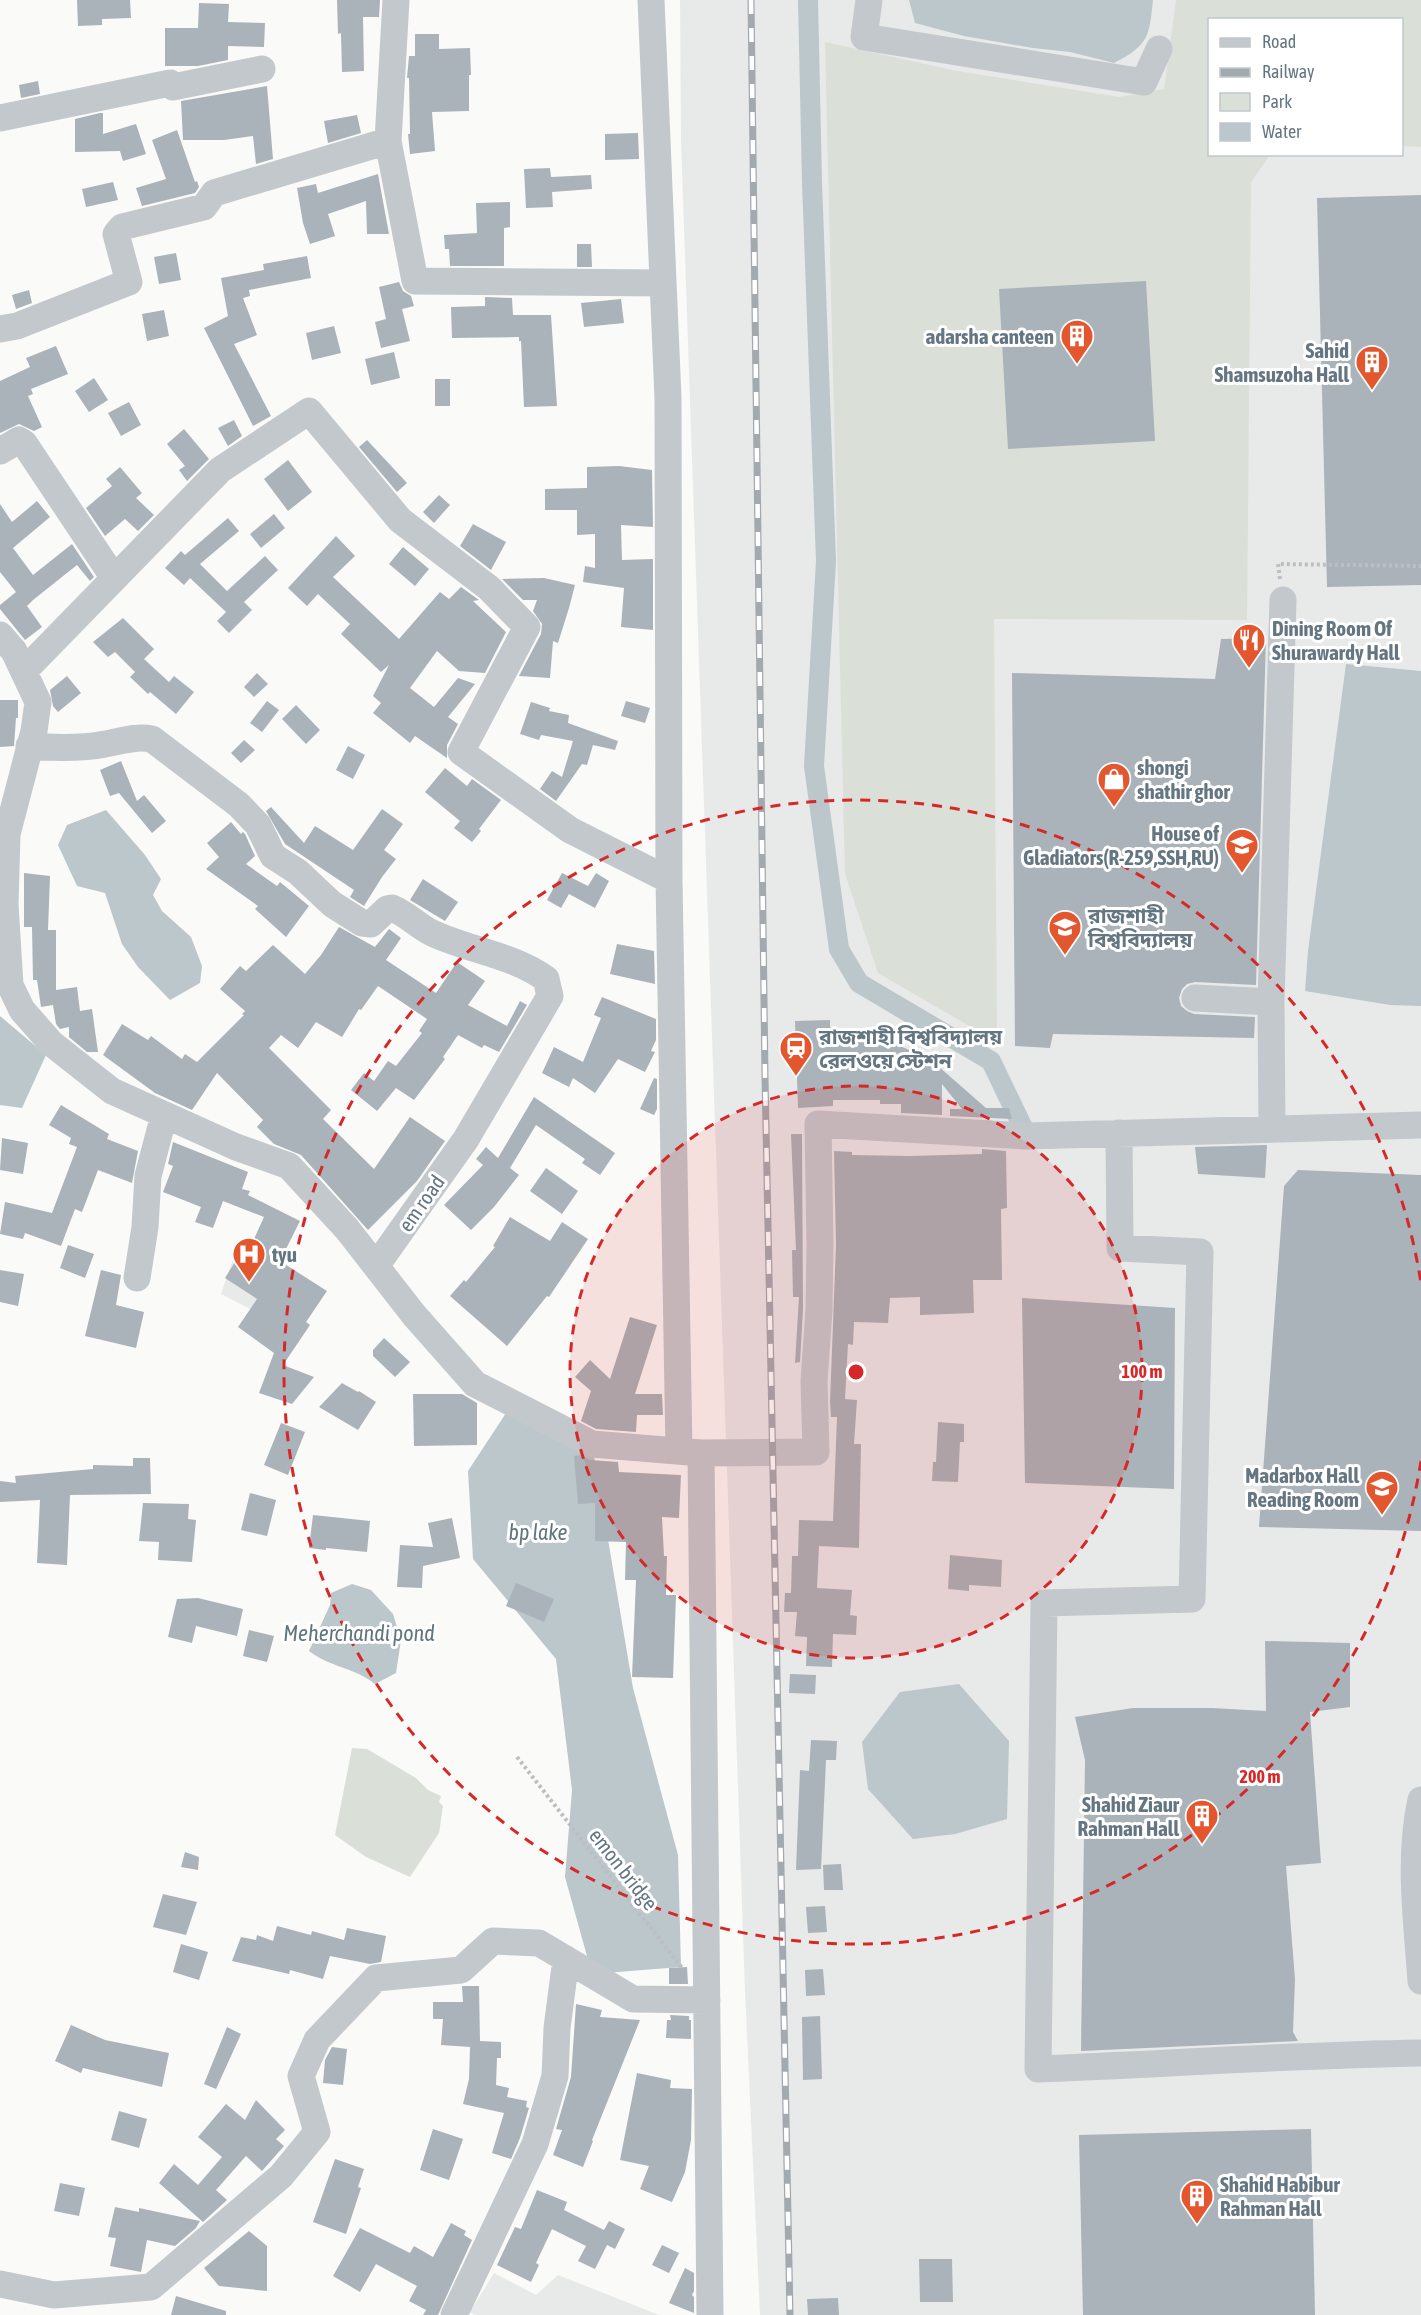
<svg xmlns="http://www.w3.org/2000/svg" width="1421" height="2315" viewBox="0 0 1421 2315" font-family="'Asap Condensed','Noto Sans Bengali',sans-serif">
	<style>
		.built { fill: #e8e9e9; fill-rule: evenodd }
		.green { fill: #dadfd7 }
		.water { fill: #bbc7cb }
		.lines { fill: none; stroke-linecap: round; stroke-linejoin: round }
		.canal { stroke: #bbc7cb; stroke-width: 20 }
		.building { fill: #aab3b9 }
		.path { stroke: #bbbfc2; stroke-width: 4; stroke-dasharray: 3 3; stroke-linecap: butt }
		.minor { stroke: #c3c8cc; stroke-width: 27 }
		.rail-casing { stroke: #a2aab0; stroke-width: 7 }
		.rail { stroke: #fff; stroke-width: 4.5; stroke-dasharray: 14; stroke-linecap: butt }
		.ring { fill: none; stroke: #d62828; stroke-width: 3; stroke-dasharray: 10 8 }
		.labels { text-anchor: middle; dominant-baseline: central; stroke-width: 6; stroke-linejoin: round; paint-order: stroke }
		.poi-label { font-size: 21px; font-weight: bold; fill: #657683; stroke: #fff; text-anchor: start }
		.street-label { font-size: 21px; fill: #657683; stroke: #fff }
		.water-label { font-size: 22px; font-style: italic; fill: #60757c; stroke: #fff }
		.centre { fill: #d62828; stroke: #fff; stroke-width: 3 }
		.ring-label { font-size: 18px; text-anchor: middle; font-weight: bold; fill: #d62828; stroke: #fff; stroke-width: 6; stroke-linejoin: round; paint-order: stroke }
	</style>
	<rect width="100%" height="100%" fill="#fafaf8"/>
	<path class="built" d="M680 0H1421V2315H760L745 1991 681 140ZM1210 20H1402V154H1210Z
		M237 1248 280 1264 260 1314 221 1294Z
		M494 2273 536 2295 558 2275 659 2315H474L470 2312Z"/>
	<path class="green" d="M1176 0H1421V147L1402 146V20H1210V154L1270 155 1251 182 1247 620 994 619 997 1042 878 973 845 874 825 42 957 71 1119 97 1164 89Z
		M352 1748 367 1749 416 1778 428 1790 441 1796 439 1802 443 1806 439 1833 410 1877 366 1857 335 1835Z"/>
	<path class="water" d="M909 0H1153C1149 37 1149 45 1114 63L1070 52 1033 48 964 36 915 23Z
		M1346 664 1421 671V1006L1390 1005 1305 991 1308 951Z
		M106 810 145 855 161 879 153 895 162 911 191 937 202 966 200 983 170 1000 138 967 122 944 105 893 77 886 58 845 67 825Z
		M0 1016 46 1055 22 1108 0 1105Z
		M512 1404 592 1444 633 1688 678 1855 681 1967 592 1974 565 1877 572 1790 556 1659 473 1559 468 1471Z
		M352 1584 371 1590 393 1614 401 1640 396 1673 375 1684C356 1668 329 1667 309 1651L330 1605 331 1593Z
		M959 1684 1009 1741 1007 1819 955 1834 913 1839 868 1789 862 1742 900 1692Z"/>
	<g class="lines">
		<path class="canal" d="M808 0 812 182 826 561 814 766 839 949 859 983 991 1061 1027 1136"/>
	</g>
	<path class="building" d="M77 0H130L131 18 102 19V25L78 26Z
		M337 0H380L379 17H363L364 71 342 72 341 33 338 34Z
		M199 3 229 4 228 22 265 23 264 47 228 46V60L198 66H165V28H198Z
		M415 34H439V49L470 48 471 75H469V111L432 112 435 151 410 154 408 134H410L409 78H407L409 56H415Z
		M38 81 40 94 21 98 19 85Z
		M267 86 273 159 256 164 253 136 224 140H183L181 101Z
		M100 113H103V134L136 124 146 154 123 161 120 151 75 152V119Z
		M357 115 361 133 328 143 324 121Z
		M177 130 195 182 197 181 199 187 195 193 142 206 136 188 166 179 152 140Z
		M638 133 639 159 605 160V134Z
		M550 168 551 177 591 175 592 189 552 192 553 207 526 208 524 169Z
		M378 174 389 234H367L366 201 328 214 335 236 310 244 303 223 297 188 316 184 318 193Z
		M113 182 118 200 86 207 82 189Z
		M1421 195V585L1327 587 1317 198Z
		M510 202V227L504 228V266H450L449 249H445L444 235 477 233 476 203Z
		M577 244H591L592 267H577Z
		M176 253 181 280 159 284 154 257Z
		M307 256 311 278 249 290 250 296 243 298 257 335 234 344 271 416 253 426 204 328 228 316 221 278 264 270 263 264Z
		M1146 281 1155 441 1008 449 999 289Z
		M399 282 403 291 411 296 414 306 402 309 410 341 381 348 375 322 386 319 379 287Z
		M29 290 32 303 16 309 12 295Z
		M485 297 512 298 513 315H551L557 406 524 407 521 341H519V337L452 338 451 307 485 306Z
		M621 299 624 323 584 327 581 303Z
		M164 310 169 336 147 341 142 314Z
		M334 326 341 353 312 360 306 333Z
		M56 346 68 374 31 389 33 394 28 396 42 427 34 431 19 424 0 433V381L30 367 26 358Z
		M394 352 400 378 371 385 365 359Z
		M94 378 108 400 89 412 75 391Z
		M435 379H450V406H435Z
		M129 402 141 425 121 436 108 413Z
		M234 420 242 436 228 446 218 428Z
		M184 429 209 459 187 481 179 470 185 466 167 444Z
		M367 440 407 483 397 492 359 447Z
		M288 460 312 492 288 511 264 479Z
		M619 466 652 470 653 527 621 525 622 560 653 559V630L621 627 624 588 583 582 585 566 595 568V534L577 535V510H545V489L587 488V467Z
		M120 467 142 493 136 498 154 515 138 531 125 519 105 536 86 508 112 486 106 479Z
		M439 495 450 505 434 523 423 512Z
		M37 501 50 517 13 548 33 575 72 544 94 577 90 581 77 565 33 600 27 606 42 627 25 640 0 609V605L16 592 0 572V504L12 522Z
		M274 514 285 528 261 548 250 534Z
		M228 518 239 531 200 564 227 591 265 556 278 570 244 602 252 610 229 633 217 621 226 612 190 578 184 585 165 568 181 551 185 555Z
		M473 524 506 542 491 570 460 546Z
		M336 536 355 556 333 577 399 639 440 592 449 599 461 587 479 600 473 601 506 632 485 673 459 671 437 651 410 688 434 707 458 678 475 684 448 717 458 724 447 745V758L415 736 410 743 373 713 381 703 373 696 389 665 381 672 341 634 350 624 318 594 307 606 288 588Z
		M403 547 429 569 415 586 389 564Z
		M544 578 575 585 569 608 558 643 553 641 550 678 519 676 541 634 542 624 533 611 537 600H523L502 579Z
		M123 618 154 649 144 659 169 682 174 676 194 692 176 714 150 692 148 694 130 677 135 672 115 652 108 657 93 642Z
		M1266 638 1256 985 1195 982 1187 984 1182 989 1179 998 1181 1006 1187 1011 1194 1014 1255 1017 1254 1038 1053 1034 1050 1048 1015 1046 1012 673 1215 679 1221 639Z
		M257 673 268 684 254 697 244 687Z
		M67 676 81 693 58 712 53 706 50 690Z
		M0 700H18V718H16L14 746 0 747Z
		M267 701 279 710 262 732 250 723Z
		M626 701 650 708 645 723 621 716Z
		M531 702 550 708 549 711 569 715 568 723 618 741 615 750 593 745 587 765 582 764 556 801 540 789 552 771 562 777 573 741 541 735 539 740 520 734Z
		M296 705 320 730 306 744 282 719Z
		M244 740 255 750 241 763 231 753Z
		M348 746 365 755 353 779 336 770Z
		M121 761 137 801 144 795 166 821 152 833 119 793 110 796 100 770Z
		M445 768 467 786 472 779 501 800 479 829 481 831 472 842 454 828 460 821 425 792Z
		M271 807 304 843 315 826 353 850 382 809 403 824 384 850 396 859 382 877 364 906 350 897 354 890 285 844 266 811Z
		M231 822 241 834 243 832 245 834 255 856 246 864 277 886 280 882 309 906 286 937 255 909 258 906 206 869 219 857 207 843Z
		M24 873 50 876 48 930H56V990L77 987 80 1011 92 1009 98 1052H87L69 1037V1027L60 1029 56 1024 53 1005 41 1007 37 980H33L32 927H24Z
		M562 873 588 886 596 873 609 881 595 908 569 894 561 908 547 900Z
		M423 879 458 902 445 921 410 900Z
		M339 927 375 947 389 929 401 938 386 960 436 993 457 962 485 981 468 1005 507 1026 520 1001 527 1005 499 1052 484 1045 482 1048 458 1035 443 1057 445 1059 414 1100 396 1088 377 1111 351 1090 364 1073 374 1081 388 1061 396 1066 422 1033 419 1031 427 1019 378 986 361 1010 359 1009 342 1037 316 1022 298 1048 281 1035 269 1048 331 1110 323 1119 374 1169 410 1117 445 1141 417 1181 368 1230 301 1155 274 1144 257 1127 263 1120 217 1073 192 1110 155 1093 103 1055 122 1024 148 1040 151 1036 182 1059 185 1054 197 1062 244 1015 242 1014 245 1011 220 989 240 966 246 971 273 945 305 974 321 955Z
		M617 944 654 951 655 984 610 974Z
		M602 997 656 1019V1040L651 1051 655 1052 645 1072 618 1059 595 1093 573 1078 569 1087 542 1073 554 1047 583 1062 601 1018 594 1015Z
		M830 1020V1027L886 1040 930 1059 986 1108H1009L1012 1119 950 1116V1109H962L942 1084V1115L901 1113V1104H880V1100H833V1106L798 1108 795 1021Z
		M654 1078 657 1079V1109L654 1115 640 1109Z
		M534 1097 615 1153 600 1175 582 1163 585 1159 536 1125 510 1168 519 1175 494 1207 471 1230 444 1205 483 1165 476 1159 486 1147 498 1158Z
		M61 1105 109 1134 107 1139 138 1151 132 1183 98 1170 82 1212 75 1209 61 1246 25 1233 23 1239 0 1234 5 1202 52 1213 77 1147 69 1144 71 1138 49 1125Z
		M791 1134H802L803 1309 800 1362 795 1363 799 1297H793L792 1250H796Z
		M2 1138 28 1143 23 1174 0 1170Z
		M173 1142 248 1172 242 1189 250 1191 248 1195 300 1221 280 1261 327 1291 306 1322 310 1325 283 1365 314 1377 292 1404 259 1393 274 1353 238 1327 257 1299 225 1278 243 1249 248 1252 264 1217 223 1201 213 1228 195 1222 201 1207 163 1192 173 1166 168 1164Z
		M1267 1145 1265 1178 1198 1174 1195 1147Z
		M982 1149 1006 1151 1007 1208 1001 1209 1002 1280H973L974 1313 920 1315V1297L890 1298 888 1323 854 1322 853 1345 848 1344 845 1399 857 1400 854 1444H861L859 1548 819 1546 817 1588 852 1590 850 1615 857 1616 856 1635 833 1634 832 1667 806 1666 807 1637 795 1636 797 1612H784L785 1593H791L792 1556H798L799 1520 833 1521 837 1417H831L830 1402 836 1245 834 1151 852 1152V1155L910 1156 982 1154Z
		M546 1168 578 1191 562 1214 530 1191Z
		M1298 1170 1421 1175V1531L1259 1527 1284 1186Z
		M510 1217 550 1241 562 1222 588 1239 549 1297 547 1296 507 1346 450 1296 464 1280 466 1282 495 1247 493 1246Z
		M68 1245 94 1254 85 1278 60 1268Z
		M0 1270 24 1274 18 1306 0 1302Z
		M101 1270 121 1275 116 1305 144 1312 136 1348 85 1336Z
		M1022 1298 1175 1308 1174 1489 1025 1483Z
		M630 1317 657 1325 635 1394H662L663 1415H637L636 1432 596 1429 581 1421 591 1391 575 1377 590 1360 610 1379Z
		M384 1338 410 1362 395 1377 373 1356V1350Z
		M342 1383 358 1392 359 1391 376 1402 358 1430 319 1407Z
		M413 1394H462L477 1403V1445L414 1446Z
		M938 1422 964 1424V1442H960L958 1482 932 1481 933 1462H936Z
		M281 1423 305 1432 288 1475 264 1465Z
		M580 1455 590 1460 618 1462 619 1472 681 1475 679 1518 662 1517 664 1556H667L666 1595H676L673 1678 632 1677 636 1580H625L626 1542 595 1541V1503L578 1504 574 1456Z
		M133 1458H150L151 1494 70 1495 67 1565 37 1563 40 1500 0 1502V1481L16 1483 15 1476 93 1469V1465L133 1466Z
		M250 1493 276 1500 267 1536 241 1530Z
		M143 1503 189 1504 188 1519 196 1520 192 1562 158 1560 159 1542 139 1541Z
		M313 1515 370 1521 367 1552 326 1548V1550L309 1548Z
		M452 1518 460 1558 423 1566 422 1588 397 1587 400 1545 433 1547 428 1523Z
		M950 1555 1002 1560 1001 1587 969 1585V1591L948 1589Z
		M516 1583 554 1599 544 1622 506 1606Z
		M198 1598 243 1609 237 1636 196 1626 192 1643 168 1637 177 1599Z
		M249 1630 274 1636 267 1662 243 1656Z
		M1265 1641 1350 1643V1707L1310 1712 1321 1863 1286 1866 1295 1979 1293 2032 1298 2041 1081 2051 1085 1760 1075 1717 1133 1708H1212L1266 1711Z
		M790 1674 816 1675 815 1694 789 1693Z
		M811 1740 837 1741 836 1760H826L821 1869 796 1870 800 1770 809 1771Z
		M185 1852 199 1857 198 1870 181 1867Z
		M841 1864 843 1890H824L823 1865Z
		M163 1894 197 1902 186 1935 153 1927Z
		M825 1906 827 1932 808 1933 806 1907Z
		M277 1926 311 1935 312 1931 344 1940 347 1928 386 1936 381 1962 370 1964 330 1956 323 1979 290 1970 289 1974 232 1961 241 1937 256 1940 257 1935 273 1941Z
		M181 1944 208 1952 199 1980 173 1972Z
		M687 1967 688 1984H669V1968Z
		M823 1969 825 1995 806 1996 805 1970Z
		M462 1986H479L480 2041 501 2042V2058H497L496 2085 509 2088 507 2097 527 2101 526 2107 529 2108 520 2138 511 2159 492 2153 504 2113 463 2104 469 2079 470 2047 441 2045 443 2019H433V2002H463Z
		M576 2004 602 2010 600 2017 640 2020 592 2140 593 2141 583 2167 553 2155 562 2130 556 2129 571 2077Z
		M670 2015 689 2016V2020H691V2039L666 2038 667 2020H671Z
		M820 2016 822 2079 803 2080 802 2017Z
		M71 2025 105 2040 169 2053 162 2087 83 2068 81 2073 55 2061Z
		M227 2027 241 2034 216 2089 204 2084Z
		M332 2047 347 2049 343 2085 323 2083 325 2060Z
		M637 2073 671 2080 670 2088 692 2089 691 2140 685 2172 672 2202 640 2189 649 2166 620 2160Z
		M256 2100 285 2130 276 2139 284 2146 262 2171 246 2156 216 2190 227 2200 203 2222 159 2183 174 2164 198 2185 222 2157 198 2137 226 2104 245 2120Z
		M119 2111 147 2119 139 2148 111 2140Z
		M433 2129 463 2139 449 2180 420 2170Z
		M1311 2129 1315 2315H1083L1079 2135Z
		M335 2159 364 2169 358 2187 361 2188 346 2234 313 2222Z
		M60 2183 85 2188 79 2216 54 2211Z
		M537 2190 567 2202 564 2210 604 2230 609 2221 625 2229 615 2249 607 2245 595 2269 578 2261 586 2246 552 2229 536 2263 539 2265 531 2282 497 2265 515 2227 521 2229Z
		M115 2207 139 2212V2208L200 2221 196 2228 175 2246 147 2240 141 2272 110 2266 116 2238 108 2237Z
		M451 2223 466 2231 464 2235 472 2240 438 2315H423L426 2310 409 2301 417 2286 376 2264 360 2292 333 2276 360 2228 410 2253 414 2246 433 2257Z
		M249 2231 267 2246V2291L219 2286 204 2268Z
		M662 2245 679 2253 669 2273 652 2265Z
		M919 2259H952L953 2302H920Z
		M685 2268 694 2273V2291L692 2295 694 2297V2313L669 2303Z
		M176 2296 226 2311V2315H171Z
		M838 2298 839 2315H808L807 2299Z"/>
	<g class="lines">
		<path class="path" d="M1280 579 1278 564 1421 566
			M517 1757 683 1969"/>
		<path class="minor" d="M651 0 668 398 669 880 679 1451
			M869 0 864 37 1144 82 1159 49
			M0 118 170 83 173 87 262 69
			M388 141 415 281 663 283
			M0 329 17 326 129 282 116 234 122 227 204 207 214 193 388 141 396 0
			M0 451 19 440 24 443 114 578
			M0 635 14 651 38 702 34 731 7 834 5 905 10 985 22 1010 51 1043 112 1091 236 1147 289 1166 347 1229 414 1315 475 1384 592 1444 701 1453 816 1452 814 1381 819 1310 820 1245 818 1124 1027 1136 1421 1125
			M24 671 220 470 309 411 400 520 489 588 527 627 461 752 570 830 669 880
			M29 746C54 748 80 749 105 744 122 741 135 736 152 739L239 805 258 825 273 856 298 872 332 904 362 923 371 924 387 909 392 908C407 914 418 926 432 933 468 950 513 955 546 979L550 996 466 1139 376 1266
			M1195 998 1271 1002 1272 1129
			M1271 1002 1283 600
			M1119 1133 1120 1248 1200 1252 1192 1599 1044 1603 1038 2069C1166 2064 1293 2055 1421 2053
			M137 1278 145 1227 148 1176 164 1115
			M701 1453 710 2315
			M1421 1800C1408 1859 1417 1921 1421 1981
			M0 2284 54 2295 151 2287 281 2176 317 2132 301 2076 317 2040 376 1978 461 1970 493 1941 539 1943 633 1999 707 2000
			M454 2315 535 2144 555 2076 557 2028 566 1959"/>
		<g class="rail-casing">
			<path id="rail" d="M751 0 765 1077 790 2315"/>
		</g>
		<use href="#rail" class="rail"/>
	</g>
	<circle cx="856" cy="1372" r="286" fill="#d62828" fill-opacity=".12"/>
	<g class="ring">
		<circle cx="856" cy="1372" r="286"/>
		<path d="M1421 1461A572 572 0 1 1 1421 1283"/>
	</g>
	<defs>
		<g id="building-pin" transform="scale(1.725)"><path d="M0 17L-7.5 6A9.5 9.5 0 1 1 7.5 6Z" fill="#e4572e" stroke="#fff"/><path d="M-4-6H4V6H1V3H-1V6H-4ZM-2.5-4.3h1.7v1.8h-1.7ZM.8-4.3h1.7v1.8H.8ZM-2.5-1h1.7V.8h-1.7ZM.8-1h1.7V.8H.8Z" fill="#fff"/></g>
		<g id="restaurant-pin" transform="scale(1.725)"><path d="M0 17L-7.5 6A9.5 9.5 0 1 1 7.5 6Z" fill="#e4572e" stroke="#fff"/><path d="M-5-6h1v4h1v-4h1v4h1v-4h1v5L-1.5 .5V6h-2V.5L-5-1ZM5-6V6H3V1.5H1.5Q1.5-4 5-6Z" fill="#fff"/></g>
		<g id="shop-pin" transform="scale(1.725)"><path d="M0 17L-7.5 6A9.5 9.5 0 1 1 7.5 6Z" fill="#e4572e" stroke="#fff"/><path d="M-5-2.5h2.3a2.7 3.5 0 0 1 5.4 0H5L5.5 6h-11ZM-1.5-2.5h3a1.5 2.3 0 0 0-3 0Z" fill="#fff"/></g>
		<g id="university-pin" transform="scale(1.725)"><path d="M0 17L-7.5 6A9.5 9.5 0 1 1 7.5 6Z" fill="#e4572e" stroke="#fff"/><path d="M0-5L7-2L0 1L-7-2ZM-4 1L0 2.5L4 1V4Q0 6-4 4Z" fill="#fff"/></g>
		<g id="station-pin" transform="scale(1.725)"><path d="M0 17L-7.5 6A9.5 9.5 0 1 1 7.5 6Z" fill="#e4572e" stroke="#fff"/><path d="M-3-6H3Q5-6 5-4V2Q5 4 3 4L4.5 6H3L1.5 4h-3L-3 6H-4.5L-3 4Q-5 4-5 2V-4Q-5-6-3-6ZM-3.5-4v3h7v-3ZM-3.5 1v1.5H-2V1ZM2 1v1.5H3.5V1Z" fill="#fff"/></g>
		<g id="hospital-pin" transform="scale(1.725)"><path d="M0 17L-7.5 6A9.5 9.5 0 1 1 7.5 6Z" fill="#e4572e" stroke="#fff"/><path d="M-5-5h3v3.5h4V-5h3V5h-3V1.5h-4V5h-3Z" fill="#fff"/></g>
	</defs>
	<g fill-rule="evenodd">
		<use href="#building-pin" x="1077" y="336"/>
		<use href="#building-pin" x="1372" y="362"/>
		<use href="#restaurant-pin" x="1249" y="640"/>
		<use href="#shop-pin" x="1114" y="779"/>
		<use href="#university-pin" x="1242" y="845"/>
		<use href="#university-pin" x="1065" y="927"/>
		<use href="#station-pin" x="796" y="1048"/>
		<use href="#hospital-pin" x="249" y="1254"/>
		<use href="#university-pin" x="1382" y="1487"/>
		<use href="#building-pin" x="1202" y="1816"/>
		<use href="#building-pin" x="1197" y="2196"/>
	</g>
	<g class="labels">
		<g class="poi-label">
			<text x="1054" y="336" text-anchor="end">adarsha canteen</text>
			<text x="1349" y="350" text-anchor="end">Sahid<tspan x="1349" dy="24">Shamsuzoha Hall</tspan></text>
			<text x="1272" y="628">Dining Room Of<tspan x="1272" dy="24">Shurawardy Hall</tspan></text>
			<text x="1137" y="767">shongi<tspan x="1137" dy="24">shathir ghor</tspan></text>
			<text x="1219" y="833" text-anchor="end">House of<tspan x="1219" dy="24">Gladiators(R-259,SSH,RU)</tspan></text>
			<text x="1088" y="915">রাজশাহী<tspan x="1088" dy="24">বিশ্ববিদ্যালয়</tspan></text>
			<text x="819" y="1036">রাজশাহী বিশ্ববিদ্যালয়<tspan x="819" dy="24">রেলওয়ে স্টেশন</tspan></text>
			<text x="272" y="1254">tyu</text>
			<text x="1359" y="1475" text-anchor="end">Madarbox Hall<tspan x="1359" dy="24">Reading Room</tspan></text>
			<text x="1179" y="1804" text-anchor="end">Shahid Ziaur<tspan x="1179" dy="24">Rahman Hall</tspan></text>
			<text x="1220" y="2184">Shahid Habibur<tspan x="1220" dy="24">Rahman Hall</tspan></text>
		</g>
		<g class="street-label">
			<text transform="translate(421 1203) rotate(-55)">em road</text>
			<text transform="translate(624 1869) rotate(52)">emon bridge</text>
		</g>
		<g class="water-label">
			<text x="538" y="1532">bp lake</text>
			<text x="359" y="1633">Meherchandi pond</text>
		</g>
	</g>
	<circle cx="856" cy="1372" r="9" class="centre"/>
	<g class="ring-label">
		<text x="1142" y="1378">100 m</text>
		<text x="1260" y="1783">200 m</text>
	</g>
	<rect x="1208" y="18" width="195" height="138" fill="#ffffff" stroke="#c1c8cd" stroke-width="1.5"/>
	<rect x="1220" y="38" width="30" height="9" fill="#c3c8cc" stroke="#c1c8cd" stroke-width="1.5"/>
	<text x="1262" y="48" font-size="18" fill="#657683">Road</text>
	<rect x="1220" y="68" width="30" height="9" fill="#a2aab0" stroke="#c1c8cd" stroke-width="1.5"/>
	<text x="1262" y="78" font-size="18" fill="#657683">Railway</text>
	<rect x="1220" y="93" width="30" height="18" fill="#dadfd7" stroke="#c1c8cd" stroke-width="1.5"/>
	<text x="1262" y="108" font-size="18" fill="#657683">Park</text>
	<rect x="1220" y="123" width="30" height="18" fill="#bbc7cb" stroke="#c1c8cd" stroke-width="1.5"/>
	<text x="1262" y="138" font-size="18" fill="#657683">Water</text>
</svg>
